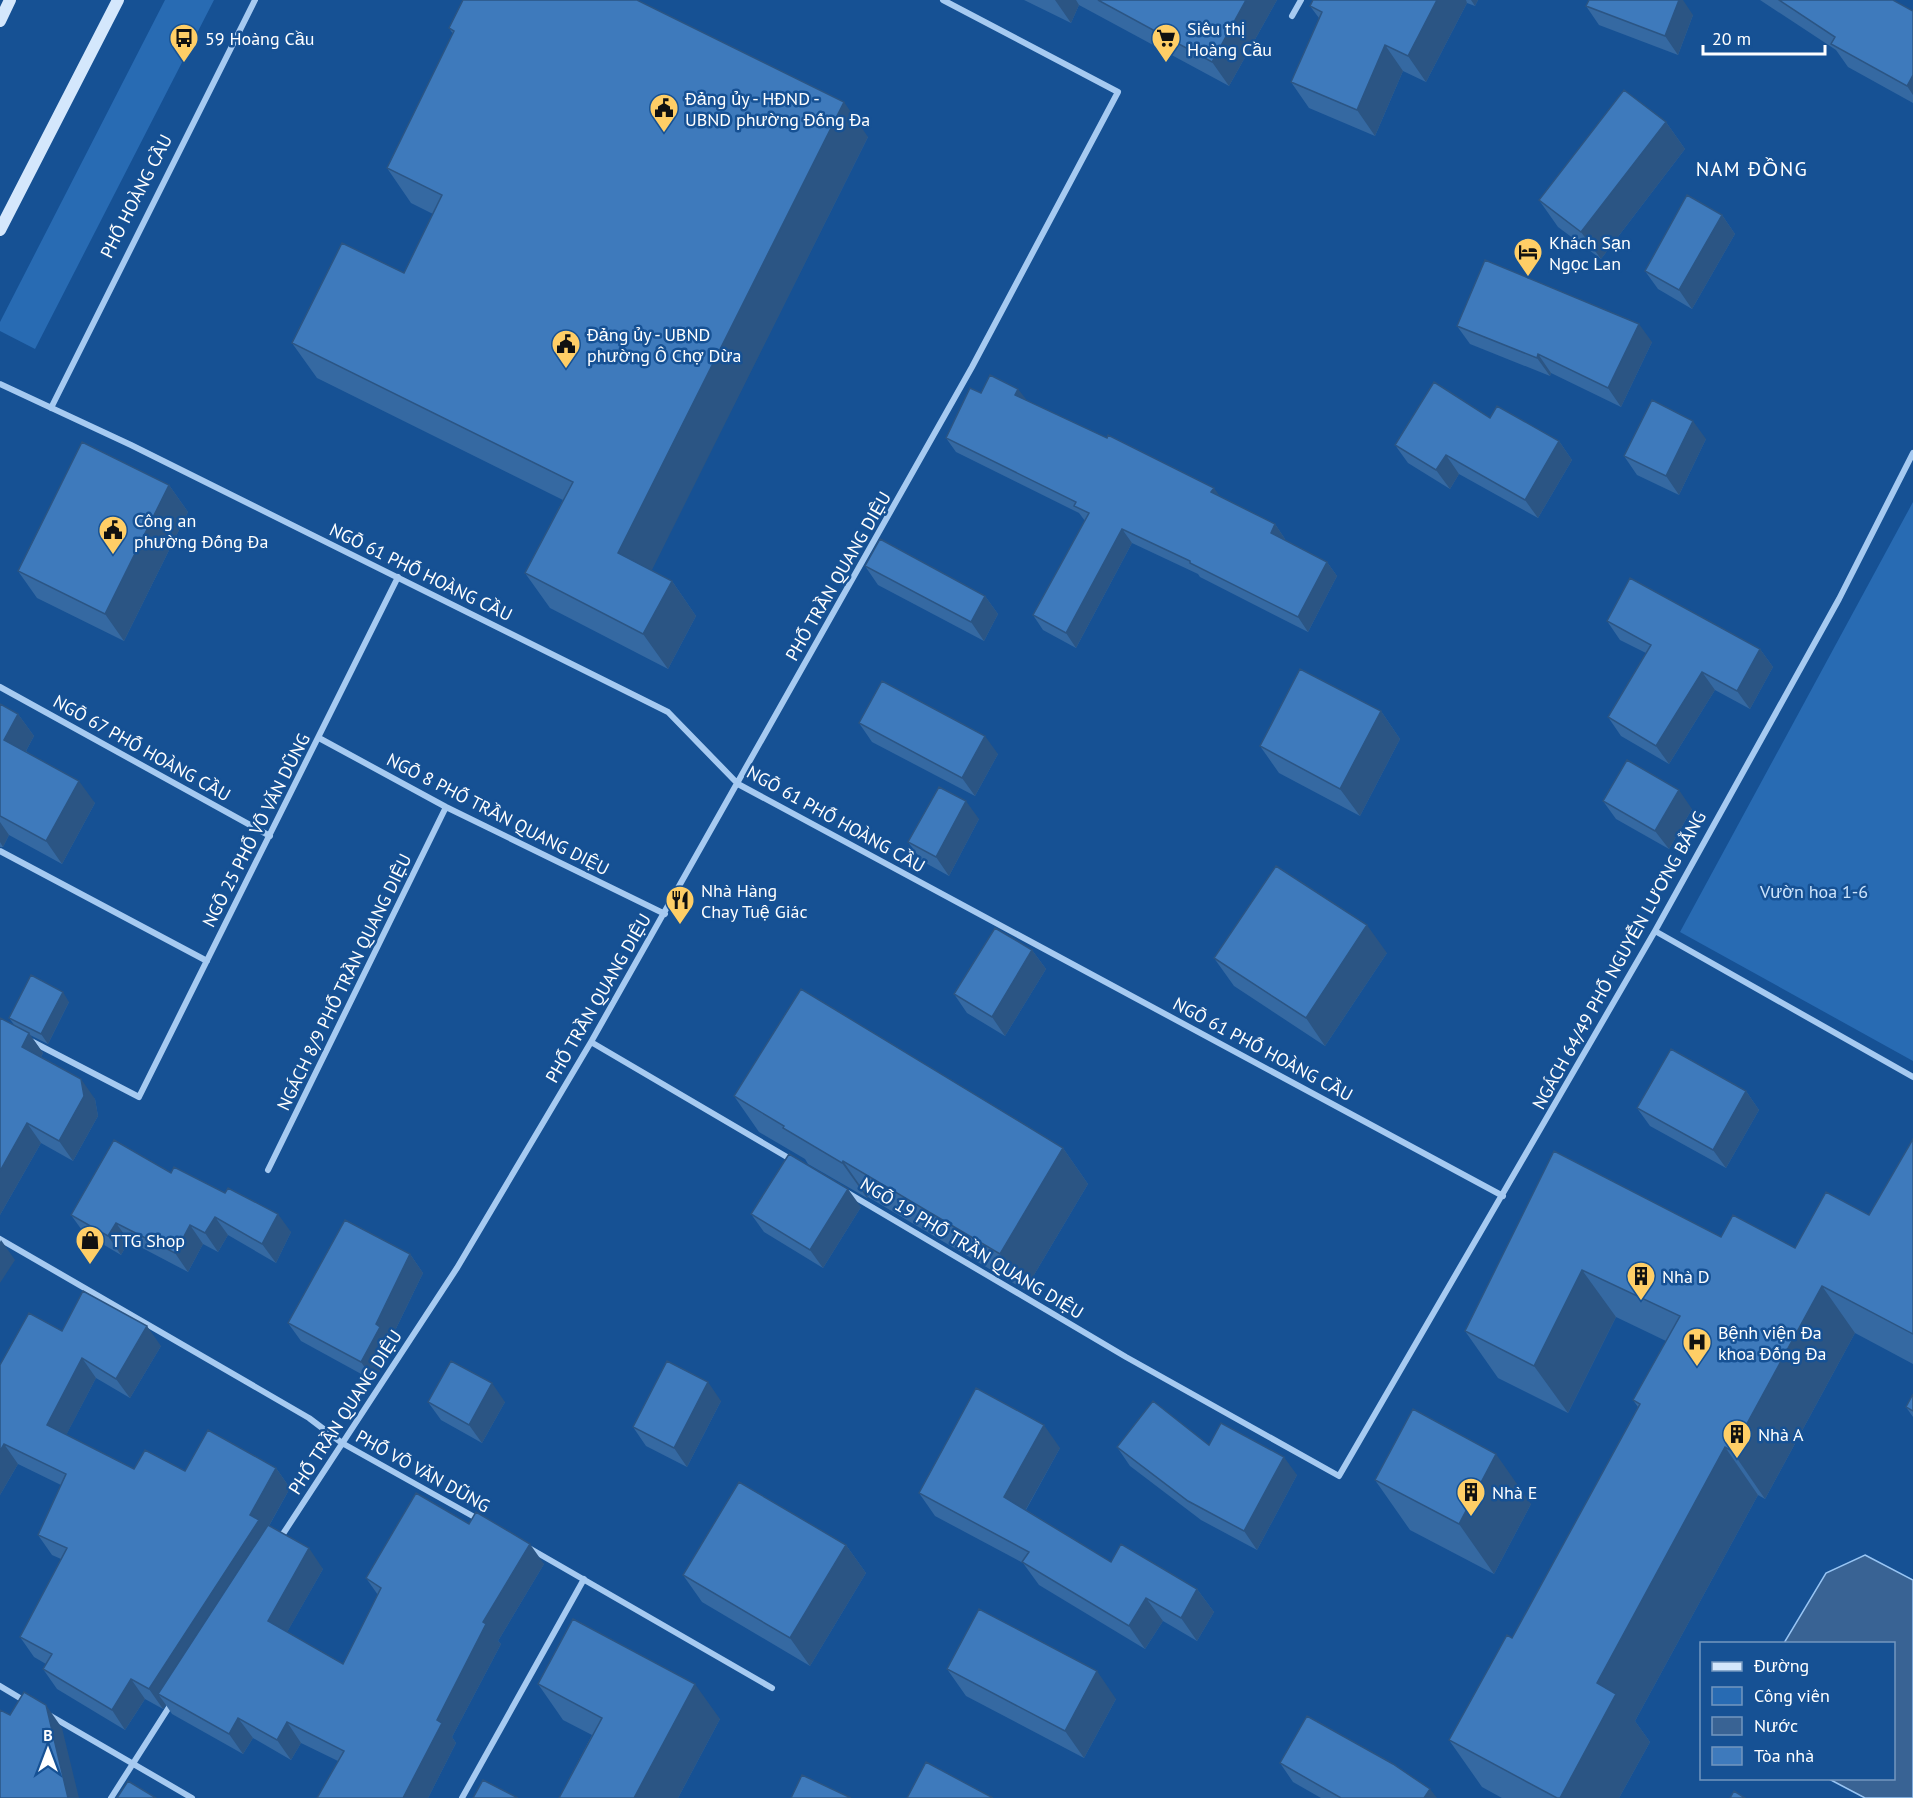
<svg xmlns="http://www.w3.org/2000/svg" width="1913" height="1798" viewBox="0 0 1913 1798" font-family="'PT Sans',sans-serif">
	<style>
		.green { fill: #286bb3 }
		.water { fill: #396394; stroke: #98c5f4; stroke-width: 1.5 }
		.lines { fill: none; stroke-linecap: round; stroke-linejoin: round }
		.street { stroke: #a6caf1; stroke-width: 6 }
		.secondary { stroke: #d4e7fc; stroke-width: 12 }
		.wall { fill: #3569a2 }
		.shaded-wall { fill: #2b5584 }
		.building { fill: #3e7abc; stroke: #2b5584; stroke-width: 1.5 }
		.labels { text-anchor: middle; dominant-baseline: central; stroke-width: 5; stroke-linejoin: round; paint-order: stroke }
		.poi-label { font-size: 18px; fill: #fff; stroke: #165194; text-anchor: start }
		.street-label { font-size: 18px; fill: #fff; stroke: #165194 }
		.park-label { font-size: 18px; fill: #cde4fc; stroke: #165194 }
		.neighbourhood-label { font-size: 20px; letter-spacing: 1.5px; fill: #fff; stroke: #165194 }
	</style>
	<rect width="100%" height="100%" fill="#165194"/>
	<path class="green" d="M165 0H214L35 349 0 331V322Z
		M1913 502V1061L1680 932Z"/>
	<path class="water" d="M1865 1555 1913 1580V1798H1865L1829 1779 1894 1778V1644L1784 1643 1826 1573Z"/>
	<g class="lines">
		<path class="street" d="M1292 16 1301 0
			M0 384 131 445 668 712 738 784 1503 1196
			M51 408 255 0
			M0 687 270 836
			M319 738 446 807 665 914
			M0 851 207 961
			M1655 931 1913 1077
			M29 1040 139 1097 398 577
			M591 1042 792 1160
			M268 1170 446 807
			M848 1193 1126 1357 1339 1476 1655 931 1839 599 1913 453
			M0 1239 309 1418 342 1443 478 1519
			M279 1540 457 1268 591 1042 972 367 1118 92 943 0
			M529 1548 772 1688
			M0 1686 25 1701
			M49 1715 192 1798
			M111 1798 171 1704
			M462 1798 584 1579"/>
		<path class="secondary" d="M0 21 10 0
			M0 230 118 0"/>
	</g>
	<path class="wall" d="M1024 0H1277L1229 86 1079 5 1071 23Z
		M1313 0H1478L1475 6 1467 3 1426 82 1403 71 1375 136 1309 108 1291 82 1319 18 1310 6Z
		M1760 0H1893L1913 11V103L1848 67 1836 50Z
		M1586 6 1693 15 1678 55 1599 25Z
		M449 28 868 137 651 570 672 581 696 616 668 669 550 608 525 573 563 500 317 378 292 343 404 273 433 214 411 203 387 168 453 34Z
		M1666 122 1685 149 1601 259 1558 227 1539 200Z
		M1722 215 1735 234 1692 309 1658 289 1645 271Z
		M1457 326 1652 342 1621 407 1551 373 1550 376 1470 344Z
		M981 393 1027 401 1275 524 1285 539V540L1327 562 1337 576 1308 632 1200 577 1198 574 1132 543 1076 648 1043 630 1033 615 1085 521 1079 513 956 452 946 438Z
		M1490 418 1559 441 1572 460 1538 518 1459 474 1450 489 1408 463 1395 445Z
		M1706 439 1679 495 1637 475 1624 456Z
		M169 485 188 512 124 641 37 598 18 571Z
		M865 566 985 596 998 614 984 641 878 585Z
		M1607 621 1760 649 1773 667 1750 709 1715 690 1669 764 1621 736 1608 717 1646 653 1620 640Z
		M0 704 18 714 34 736 26 751 95 803 62 864 9 835 3 847H0Z
		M1381 711 1400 739 1360 816 1279 773 1260 746Z
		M859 723 998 754 975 796 872 742Z
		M1603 801 1692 809 1669 849 1616 819Z
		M979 819 949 876 922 861 908 842Z
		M1032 950 1046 969 1005 1036 967 1013 954 994Z
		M1387 953 1325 1046 1234 986 1214 958Z
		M69 1002 48 1044 30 1035 43 1053 41 1057 95 1099 98 1116 73 1161 41 1143 0 1215V1018L15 1026 9 1018Z
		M1746 1091 1759 1110 1726 1168 1650 1126 1637 1108Z
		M734 1096 1063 1148 1088 1184 1025 1290 868 1197 867 1198 808 1164 805 1159 759 1132Z
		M1913 1139V1364L1855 1333 1765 1499 1758 1495 1635 1721 1650 1742 1619 1798H1502L1482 1787 1449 1740 1512 1638 1638 1407 1633 1400 1666 1341 1616 1317 1568 1413 1498 1378 1465 1331 1554 1151 1721 1237 1795 1248 1869 1215Z
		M171 1173 291 1232 276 1263 228 1235 218 1252 203 1244 188 1272 129 1241 121 1255 84 1233 71 1215Z
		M861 1207 823 1268 764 1232 751 1214Z
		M410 1254 423 1273 390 1341 394 1345 374 1381 301 1341 288 1323Z
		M62 1331 161 1346 130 1398 96 1378 66 1435 134 1469 185 1471 276 1468 290 1488 269 1526 323 1569 287 1632 343 1664 378 1595 366 1578 469 1524 544 1564 498 1641 501 1644 452 1737 456 1743 428 1798H317L338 1761 301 1743 291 1760 253 1738 243 1754 172 1714 166 1705 163 1709 145 1699 125 1730 57 1689 43 1669 46 1664 34 1657 20 1637 61 1559 52 1555 38 1535 61 1485 18 1464 0 1495V1365Z
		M1913 1394V1417L1906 1407Z
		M721 1401 687 1467 646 1446 633 1427Z
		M428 1402H505L482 1443 441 1420Z
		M1209 1445 1297 1475 1257 1550 1201 1520 1130 1466 1117 1447Z
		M1060 1448 1026 1510 1111 1562 1197 1589 1214 1612 1197 1641 1163 1621 1145 1649 1039 1585 1023 1563 935 1516 919 1493Z
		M1375 1480 1531 1504 1494 1574 1410 1530Z
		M846 1545 866 1573 810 1666 702 1602 683 1575Z
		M947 1669 1116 1699 1084 1758 966 1696Z
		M538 1684 720 1719 678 1798H559L592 1735 563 1720Z
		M1280 1763 1437 1798H1321L1293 1782Z"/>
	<path class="shaded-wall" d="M1055 0H1076L1079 5 1071 23Z
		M1246 0H1277L1229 86 1212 62Z
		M1437 0H1466L1467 3 1426 82 1408 56Z
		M1471 0H1478L1475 6Z
		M1679 0H1683L1693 15 1678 55 1665 36Z
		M1385 45 1403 71 1375 136 1357 110Z
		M1913 75V95L1907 86Z
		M844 102 868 137 643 588 618 553Z
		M1666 122 1685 149 1601 259 1581 232Z
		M1722 215 1735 234 1692 309 1679 290Z
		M1639 324 1652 342 1621 407 1608 388Z
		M1538 354 1551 373 1550 376 1537 358Z
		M1018 389 1029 403 1015 395Z
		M1693 421 1706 439 1679 495 1666 476Z
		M1559 441 1572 460 1538 518 1525 500Z
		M1446 455 1459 474 1450 489 1436 470Z
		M169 485 188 512 124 641 105 614Z
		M1214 488 1224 502 1211 492Z
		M1275 524 1285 539 1281 547 1271 533Z
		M1122 529 1132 543 1076 648 1066 633Z
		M1327 562 1337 576 1308 632 1298 617Z
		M672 581 696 616 668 669 643 634Z
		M985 596 998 614 984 641 971 622Z
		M1760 649 1773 667 1750 709 1737 691Z
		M1702 672 1715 690 1669 764 1656 746Z
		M1381 711 1400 739 1360 816 1340 789Z
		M18 714 34 736 20 762 4 740Z
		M985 736 998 754 975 796 962 778Z
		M79 781 95 803 62 864 46 841Z
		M1679 790 1692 809 1669 849 1655 831Z
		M966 801 979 819 949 876 936 857Z
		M0 822 9 835 3 847 0 842Z
		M1367 925 1387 953 1325 1046 1306 1018Z
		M1032 950 1046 969 1005 1036 992 1017Z
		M63 992 69 1002 48 1044 41 1034Z
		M29 1033 43 1053 36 1067 22 1047Z
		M81 1079 95 1099 98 1116 73 1161 59 1141Z
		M1746 1091 1759 1110 1726 1168 1713 1150Z
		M27 1123 41 1143 0 1215V1171Z
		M1063 1148 1088 1184 1025 1290 1000 1254Z
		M843 1161 868 1197 867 1198 842 1163Z
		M848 1189 861 1207 823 1268 810 1250Z
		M278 1214 291 1232 276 1263 262 1244Z
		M215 1217 228 1235 218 1252 205 1233Z
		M116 1223 129 1241 121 1255 108 1236Z
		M190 1225 203 1244 188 1272 175 1253Z
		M1 1240 15 1260 0 1283V1242Z
		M410 1254 423 1273 390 1341 394 1345 374 1381 361 1362 376 1324Z
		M1582 1270 1616 1317 1568 1413 1534 1366Z
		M1822 1286 1855 1333 1765 1499 1732 1451Z
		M147 1326 161 1346 130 1398 116 1379Z
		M82 1358 96 1378 61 1445 47 1425Z
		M708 1382 721 1401 687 1467 674 1448Z
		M492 1383 505 1402 482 1443 469 1425Z
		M1044 1425 1060 1448 1020 1520 1004 1497Z
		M4 1444 18 1464 0 1495V1451Z
		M1725 1447 1758 1495 1635 1721 1650 1742 1619 1798H1560L1597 1683Z
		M1496 1454 1531 1504 1494 1574 1459 1524Z
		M1284 1457 1297 1475 1257 1550 1244 1531Z
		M276 1468 290 1488 266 1531 158 1694 166 1705 163 1709 149 1689Z
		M530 1544 544 1564 498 1641 501 1644 452 1737 456 1743 428 1798H403L437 1720 483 1622Z
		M846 1545 866 1573 810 1666 790 1638Z
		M309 1548 323 1569 282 1641 268 1621Z
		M1197 1589 1214 1612 1197 1641 1181 1618Z
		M1146 1598 1163 1621 1145 1649 1129 1626Z
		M1097 1671 1116 1699 1084 1758 1065 1731Z
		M131 1679 145 1699 125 1730 112 1710Z
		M695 1684 720 1719 678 1798H634Z
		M46 1705 62 1728 79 1798H68Z
		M238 1718 253 1738 243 1754 229 1734Z
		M287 1722 301 1743 291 1760 277 1740Z
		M1430 1789 1437 1798H1424Z"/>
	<path class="building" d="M463 0H637L844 102 618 553 672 581 643 634 525 573 573 482 292 343 342 243 404 273 442 195 387 168 454 31 449 28Z
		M1098 0H1246L1212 62Z
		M1313 0H1437L1408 56 1385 45 1357 110 1291 82 1322 12 1310 6Z
		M1589 0H1679L1665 36 1586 6Z
		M1779 0H1893L1913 11V75L1907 86 1831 44 1835 37Z
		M1624 90 1666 122 1581 232 1539 200Z
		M1687 195 1722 215 1679 290 1645 271Z
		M1485 260 1639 324 1608 388 1538 354 1537 358 1457 326Z
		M990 375 1018 389 1015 395 1107 438 1108 435 1214 488 1211 492 1275 524 1271 533 1327 562 1298 617 1190 563V561L1122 529 1066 633 1033 615 1089 513 1074 506 1076 502 946 438 970 388 981 393Z
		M1434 382 1490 418 1497 406 1559 441 1525 500 1446 455 1436 470 1395 445Z
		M1652 400 1693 421 1666 476 1624 456Z
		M82 442 169 485 105 614 18 571Z
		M880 539 985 596 971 622 865 566Z
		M1630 578 1760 649 1737 691 1702 672 1656 746 1608 717 1651 645 1607 621Z
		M1300 669 1381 711 1340 789 1260 746Z
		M882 681 985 736 962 778 859 723Z
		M0 704 18 714 4 740 79 781 46 841 0 816Z
		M1627 760 1679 790 1655 831 1603 801Z
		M939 787 966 801 936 857 908 842Z
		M1276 866 1367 925 1306 1018 1214 958Z
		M995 928 1032 950 992 1017 954 994Z
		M31 975 63 992 41 1034 9 1018Z
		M801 989 1063 1148 1000 1254 843 1161 842 1163 783 1128 784 1126 734 1096Z
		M0 1018 29 1033 22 1047 81 1079 84 1096 59 1141 27 1123 0 1171Z
		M1671 1049 1746 1091 1713 1150 1637 1108Z
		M1913 1139V1334L1822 1286 1732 1451 1725 1447 1597 1683 1616 1694 1560 1798H1557L1449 1740 1507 1635 1512 1638 1640 1404 1633 1400 1680 1316 1582 1270 1534 1366 1465 1331 1554 1151 1721 1237 1733 1215 1795 1248 1826 1192 1869 1215Z
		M114 1140 171 1173 174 1167 225 1193 228 1188 278 1214 262 1244 215 1217 205 1233 190 1225 175 1253 116 1223 108 1236 71 1215Z
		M789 1154 848 1189 810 1250 751 1214Z
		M345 1220 410 1254 376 1324 380 1327 361 1362 288 1323Z
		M83 1291 147 1326 116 1379 82 1358 47 1425 134 1469 145 1450 185 1471 208 1430 276 1468 250 1515 259 1520 149 1689 131 1679 112 1710 43 1669 52 1654 20 1637 67 1548 38 1535 66 1474 4 1444 0 1451V1365L29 1313 62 1331Z
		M451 1361 492 1383 469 1425 428 1402Z
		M667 1361 708 1382 674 1448 633 1427Z
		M976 1388 1044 1425 1004 1497 1111 1562 1121 1544 1197 1589 1181 1618 1146 1598 1129 1626 1022 1562 1029 1552 919 1493Z
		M1913 1394V1411L1906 1407Z
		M1153 1401 1209 1445 1221 1423 1284 1457 1244 1531 1188 1501 1117 1447Z
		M1413 1409 1496 1454 1459 1524 1375 1480Z
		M739 1482 846 1545 790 1638 683 1575Z
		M416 1493 469 1524 476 1512 530 1544 483 1622 486 1624 437 1720 442 1723 403 1798H317L344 1751 287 1722 277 1740 238 1718 229 1734 158 1694 268 1525 309 1548 268 1621 343 1664 381 1588 366 1578Z
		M979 1609 1097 1671 1065 1731 947 1669Z
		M573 1619 695 1684 634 1798H559L602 1718 538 1684Z
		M24 1692 46 1705 68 1798H0V1710L10 1715Z
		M1307 1716 1393 1764 1430 1789 1424 1798H1341L1280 1763Z
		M926 1762 993 1798H907Z
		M802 1775 851 1798H791Z
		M483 1780 518 1798H473Z
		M128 1781 156 1798H117Z
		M1734 1791 1745 1798H1730Z"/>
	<defs>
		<g id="bus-pin" transform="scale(1.5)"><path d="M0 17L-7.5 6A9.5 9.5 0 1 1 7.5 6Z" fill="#ffce66" stroke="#165194"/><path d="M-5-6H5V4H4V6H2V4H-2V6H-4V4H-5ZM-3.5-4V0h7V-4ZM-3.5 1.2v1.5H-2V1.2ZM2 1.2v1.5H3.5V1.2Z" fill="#111"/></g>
		<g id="supermarket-pin" transform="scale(1.5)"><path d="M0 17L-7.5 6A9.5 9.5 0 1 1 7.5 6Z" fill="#ffce66" stroke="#165194"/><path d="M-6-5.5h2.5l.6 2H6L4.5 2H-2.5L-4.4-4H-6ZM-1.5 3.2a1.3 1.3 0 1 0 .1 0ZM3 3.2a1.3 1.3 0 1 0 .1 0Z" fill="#111"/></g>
		<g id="civic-pin" transform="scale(1.5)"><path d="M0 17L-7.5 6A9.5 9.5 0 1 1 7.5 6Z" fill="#ffce66" stroke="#165194"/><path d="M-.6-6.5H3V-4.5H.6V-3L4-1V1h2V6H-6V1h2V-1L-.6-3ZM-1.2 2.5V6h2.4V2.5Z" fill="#111"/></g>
		<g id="hotel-pin" transform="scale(1.5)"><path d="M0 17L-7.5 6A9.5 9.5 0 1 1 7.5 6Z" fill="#ffce66" stroke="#165194"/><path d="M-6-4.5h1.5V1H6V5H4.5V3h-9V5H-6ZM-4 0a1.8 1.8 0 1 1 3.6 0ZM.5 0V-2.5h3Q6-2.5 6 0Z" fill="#111"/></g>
		<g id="restaurant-pin" transform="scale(1.5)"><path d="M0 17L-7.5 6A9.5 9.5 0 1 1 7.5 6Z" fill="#ffce66" stroke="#165194"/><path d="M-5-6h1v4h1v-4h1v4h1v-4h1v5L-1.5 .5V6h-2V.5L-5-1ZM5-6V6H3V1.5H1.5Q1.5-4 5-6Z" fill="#111"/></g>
		<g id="shop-pin" transform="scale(1.5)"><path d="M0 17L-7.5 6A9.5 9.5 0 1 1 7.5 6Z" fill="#ffce66" stroke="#165194"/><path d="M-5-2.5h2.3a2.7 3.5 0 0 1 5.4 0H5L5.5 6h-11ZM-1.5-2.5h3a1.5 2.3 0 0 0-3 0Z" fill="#111"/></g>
		<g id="building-pin" transform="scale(1.5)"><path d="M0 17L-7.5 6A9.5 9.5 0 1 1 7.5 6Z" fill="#ffce66" stroke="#165194"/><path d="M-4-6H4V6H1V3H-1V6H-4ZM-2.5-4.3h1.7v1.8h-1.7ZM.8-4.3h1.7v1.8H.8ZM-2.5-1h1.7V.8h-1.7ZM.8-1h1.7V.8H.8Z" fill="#111"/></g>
		<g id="hospital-pin" transform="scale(1.5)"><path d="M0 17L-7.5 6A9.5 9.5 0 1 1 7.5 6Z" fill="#ffce66" stroke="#165194"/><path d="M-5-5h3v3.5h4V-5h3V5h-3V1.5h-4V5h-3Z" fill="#111"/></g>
	</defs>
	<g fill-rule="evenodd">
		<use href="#bus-pin" x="184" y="38"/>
		<use href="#supermarket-pin" x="1166" y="38"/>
		<use href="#civic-pin" x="664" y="108"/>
		<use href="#hotel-pin" x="1528" y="252"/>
		<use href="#civic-pin" x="566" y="344"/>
		<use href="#civic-pin" x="113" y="530"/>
		<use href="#restaurant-pin" x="680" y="900"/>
		<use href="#shop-pin" x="90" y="1240"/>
		<use href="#building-pin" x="1641" y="1276"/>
		<use href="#hospital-pin" x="1697" y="1342"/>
		<use href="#building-pin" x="1737" y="1434"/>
		<use href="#building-pin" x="1471" y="1492"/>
	</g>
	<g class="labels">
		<g class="poi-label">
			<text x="1187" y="28">Siêu thị<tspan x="1187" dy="21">Hoàng Cầu</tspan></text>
			<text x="205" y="38">59 Hoàng Cầu</text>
			<text x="685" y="98">Đảng ủy - HĐND -<tspan x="685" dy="21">UBND phường Đống Đa</tspan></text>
			<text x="1549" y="242">Khách Sạn<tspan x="1549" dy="21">Ngọc Lan</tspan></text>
			<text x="587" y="334">Đảng ủy - UBND<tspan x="587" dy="21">phường Ô Chợ Dừa</tspan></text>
			<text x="134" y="520">Công an<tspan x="134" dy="21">phường Đống Đa</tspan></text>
			<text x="701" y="890">Nhà Hàng<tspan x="701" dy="21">Chay Tuệ Giác</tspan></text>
			<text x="111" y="1240">TTG Shop</text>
			<text x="1662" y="1276">Nhà D</text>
			<text x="1718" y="1332">Bệnh viện Đa<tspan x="1718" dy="21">khoa Đống Đa</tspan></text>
			<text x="1758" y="1434">Nhà A</text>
			<text x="1492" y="1492">Nhà E</text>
		</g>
		<g class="street-label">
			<text transform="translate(136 196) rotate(-63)">PHỐ HOÀNG CẦU</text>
			<text transform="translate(421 572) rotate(26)">NGÕ 61 PHỐ HOÀNG CẦU</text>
			<text transform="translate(838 576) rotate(-60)">PHỐ TRẦN QUANG DIỆU</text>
			<text transform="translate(142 748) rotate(29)">NGÕ 67 PHỐ HOÀNG CẦU</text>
			<text transform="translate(498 814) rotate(27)">NGÕ 8 PHỐ TRẦN QUANG DIỆU</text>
			<text transform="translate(836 819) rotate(29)">NGÕ 61 PHỐ HOÀNG CẦU</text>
			<text transform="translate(256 830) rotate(-63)">NGÕ 25 PHỐ VÕ VĂN DŨNG</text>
			<text transform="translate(1619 960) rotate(-61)">NGÁCH 64/49 PHỐ NGUYỄN LƯƠNG BẰNG</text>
			<text transform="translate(344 982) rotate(-64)">NGÁCH 8/9 PHỐ TRẦN QUANG DIỆU</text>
			<text transform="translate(598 998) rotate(-60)">PHỐ TRẦN QUANG DIỆU</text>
			<text transform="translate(1263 1049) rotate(28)">NGÕ 61 PHỐ HOÀNG CẦU</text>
			<text transform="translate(972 1248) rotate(31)">NGÕ 19 PHỐ TRẦN QUANG DIỆU</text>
			<text transform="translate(345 1412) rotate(-57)">PHỐ TRẦN QUANG DIỆU</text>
			<text transform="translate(423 1471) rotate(29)">PHỐ VÕ VĂN DŨNG</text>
		</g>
		<g class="park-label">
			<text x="1814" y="891">Vườn hoa 1-6</text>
		</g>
		<g class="neighbourhood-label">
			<text x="1752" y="169">NAM ĐỒNG</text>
		</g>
	</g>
	<rect x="1700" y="1642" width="195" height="138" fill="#165194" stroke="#7397bf" stroke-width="1.5"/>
	<rect x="1712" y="1662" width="30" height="9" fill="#d4e7fc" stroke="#7397bf" stroke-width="1.5"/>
	<text x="1754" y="1672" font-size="18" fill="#ffffff">Đường</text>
	<rect x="1712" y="1687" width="30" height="18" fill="#286bb3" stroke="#7397bf" stroke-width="1.5"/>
	<text x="1754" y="1702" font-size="18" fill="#ffffff">Công viên</text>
	<rect x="1712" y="1717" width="30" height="18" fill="#396394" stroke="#7397bf" stroke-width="1.5"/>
	<text x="1754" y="1732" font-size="18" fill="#ffffff">Nước</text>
	<rect x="1712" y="1747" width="30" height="18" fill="#3e7abc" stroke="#7397bf" stroke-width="1.5"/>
	<text x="1754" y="1762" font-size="18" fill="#ffffff">Tòa nhà</text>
	<g transform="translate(48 1750)" stroke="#165194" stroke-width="4.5" paint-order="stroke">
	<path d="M0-4.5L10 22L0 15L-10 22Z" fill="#ffffff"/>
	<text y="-9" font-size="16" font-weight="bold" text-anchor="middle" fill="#ffffff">B</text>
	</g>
	<path d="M1703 45v9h122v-9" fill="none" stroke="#ffffff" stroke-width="3"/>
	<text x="1712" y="45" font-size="18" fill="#ffffff" stroke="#165194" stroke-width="4.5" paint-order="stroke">20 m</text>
</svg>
